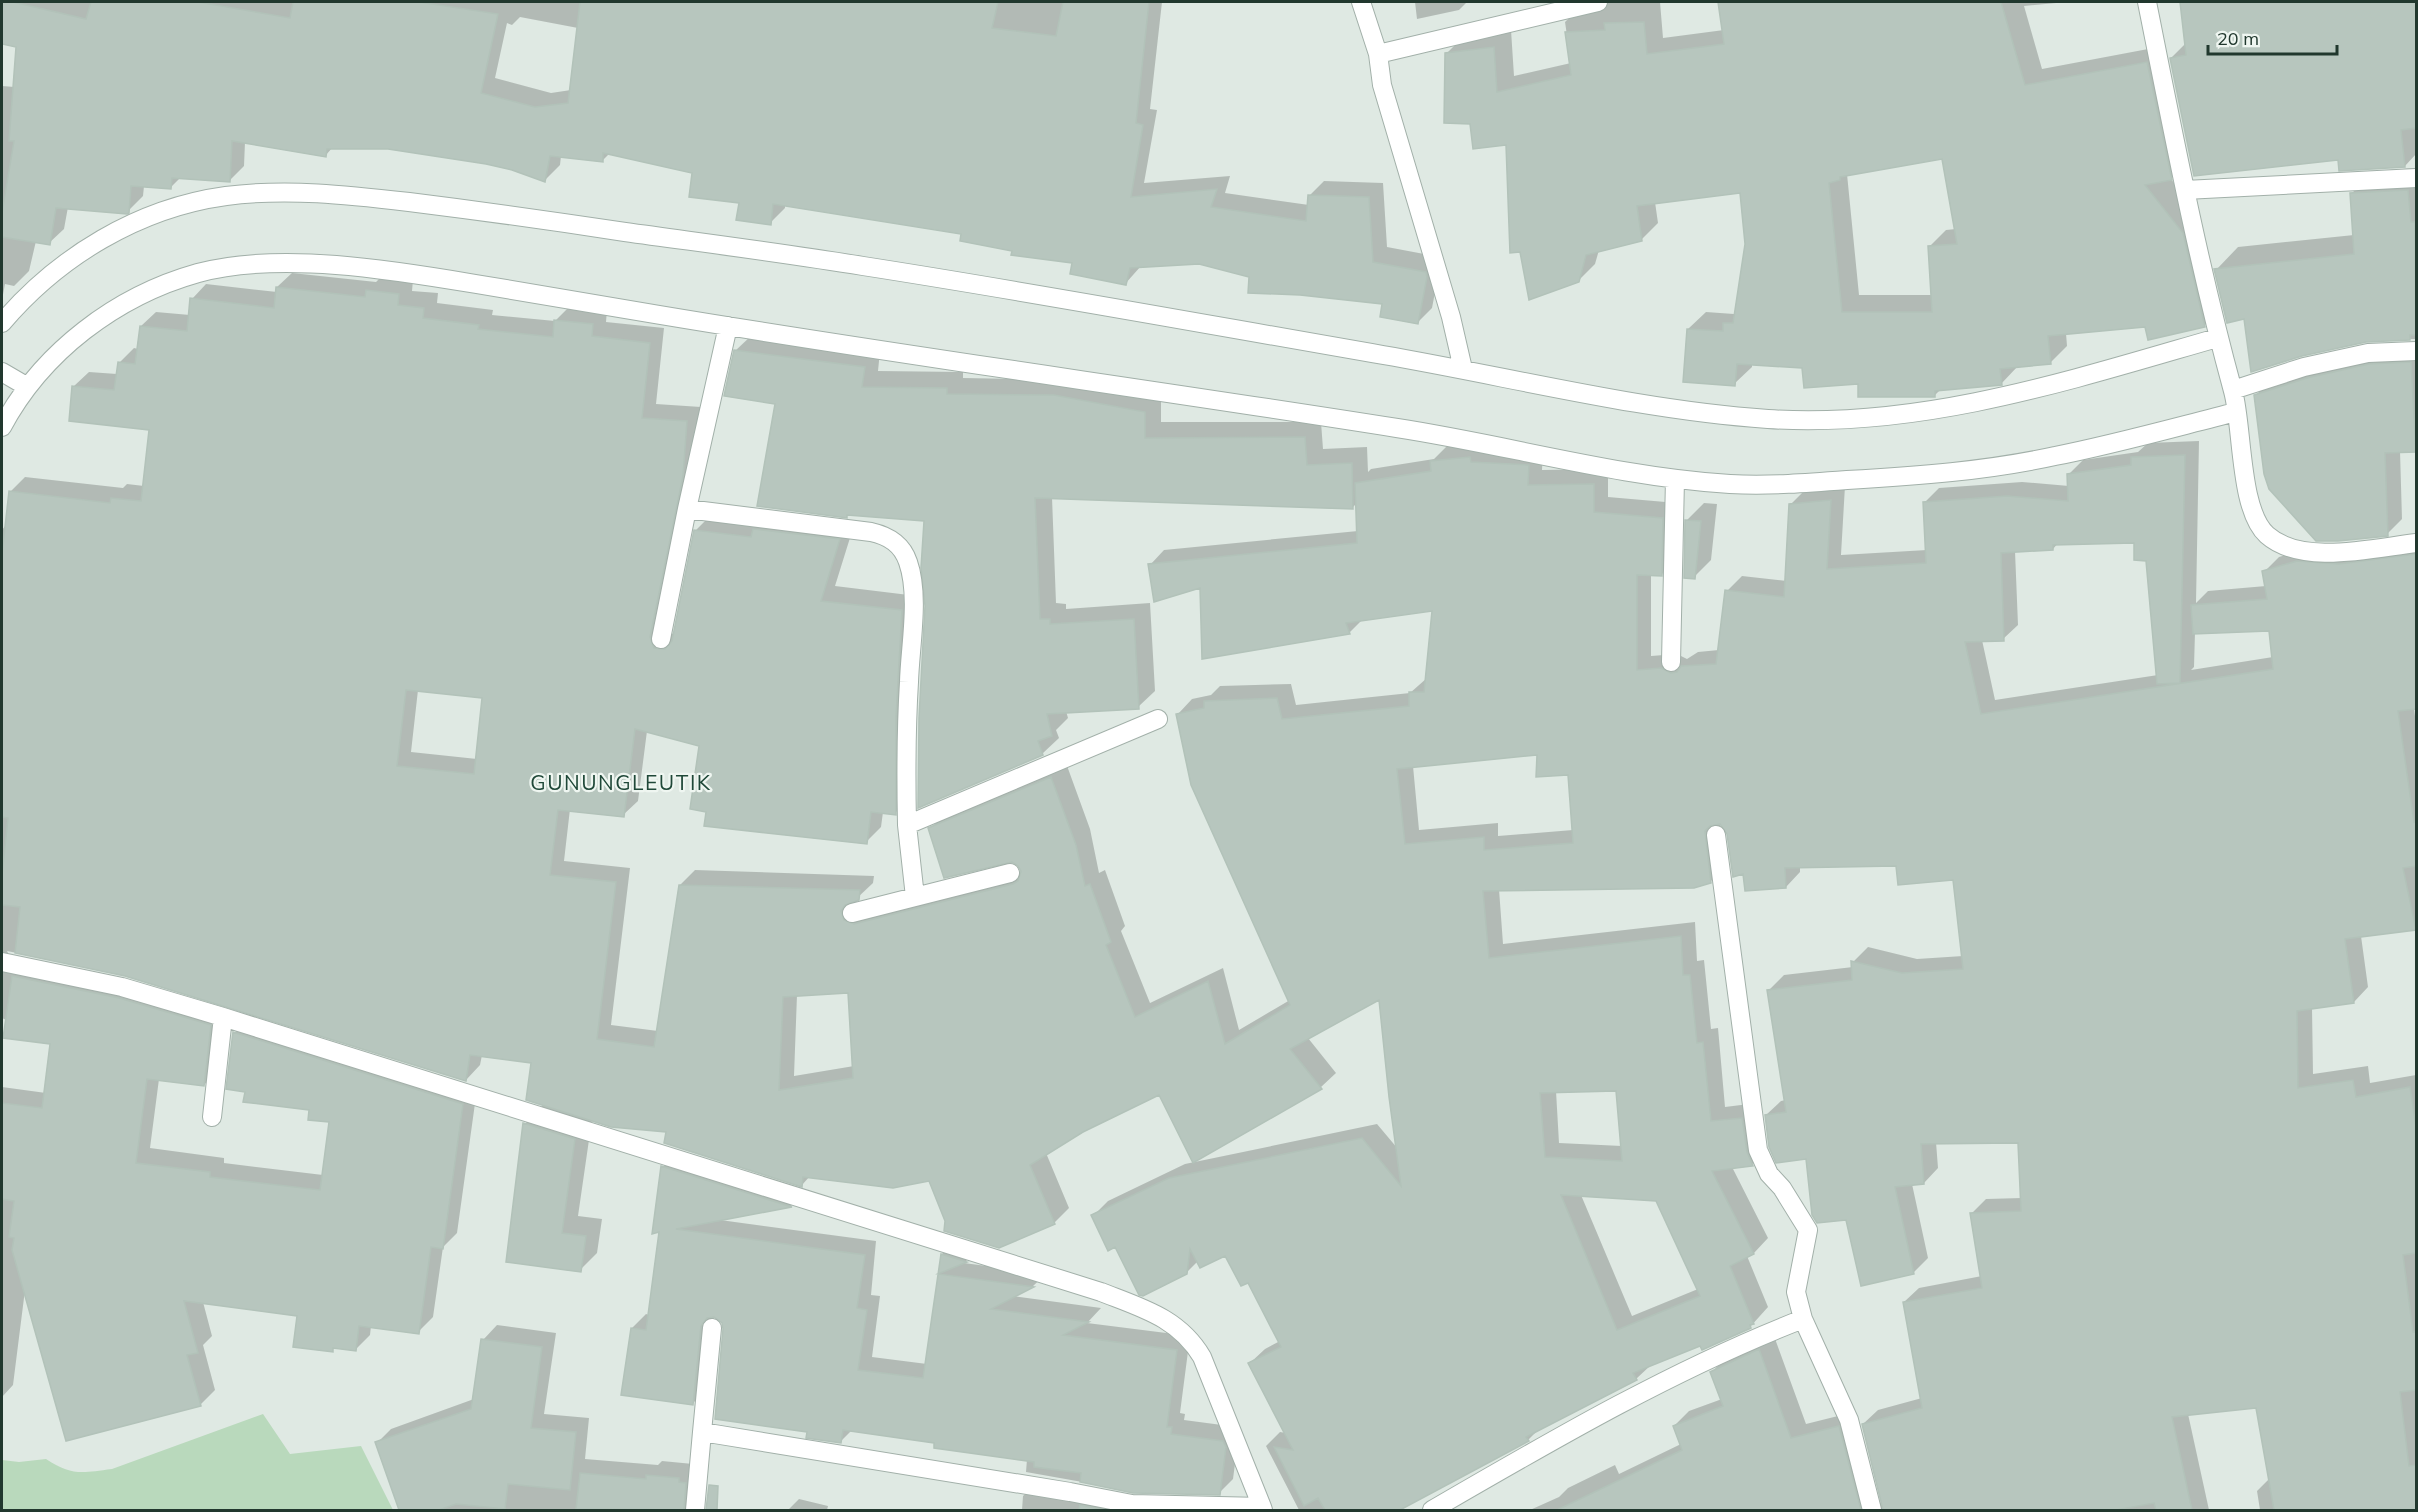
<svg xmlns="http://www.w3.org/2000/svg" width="2418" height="1512" viewBox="0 0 2418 1512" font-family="Mulish,sans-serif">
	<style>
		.green { fill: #b9d9bc }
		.shadow { fill: #0003; fill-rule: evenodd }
		.building { fill: #b7c6be; stroke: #b2c2b9; stroke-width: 1.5; fill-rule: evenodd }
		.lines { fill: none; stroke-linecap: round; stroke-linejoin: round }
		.minor-casing { stroke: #a2b0a9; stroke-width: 20 }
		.minor { stroke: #fff; stroke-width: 18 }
		.labels { text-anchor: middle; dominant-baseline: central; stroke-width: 4.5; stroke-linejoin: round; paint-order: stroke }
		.quarter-label { font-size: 21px; letter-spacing: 1.5px; fill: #1f4838; stroke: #eff6f1 }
	</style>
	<rect width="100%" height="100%" fill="#dfe9e3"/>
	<path class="green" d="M263 1414 290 1454 361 1446 393 1510H2V1460L19 1462 46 1459C72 1476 81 1473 112 1469Z"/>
	<path class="shadow" d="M2 2H1193H1162L1150 109 1157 110 1144 183 1230 176 1225 193 1309 205V196L1324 181 1383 183 1387 247 1440 257 1441 261 1432 308 1417 323 1384 303 1251 276 1199 262 1141 266 1125 284 1074 262 1014 250 963 233 785 204V208L770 223 694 172 610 153 602 161 561 156 560 165 545 180 512 168 486 163 388 148 333 147 325 156 245 142 244 166 229 181 181 177 170 188 144 186 143 196 128 211 68 207 64 229 49 243 36 241 29 271 14 286 5 284 2 300V86L180 100 182 85 2 42ZM520 17 578 28 571 90 551 93 495 78 507 23 512 25Z
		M1415 2H1467L1459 10 1417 19Z
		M1597 2H1660L1663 38 1724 30 1720 2H2067L2024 6 2042 69 2164 46 2188 161 2171 179 2199 215 2221 309 2204 326H2146L2066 333 2067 346 2050 363 2018 366 2001 384 1941 389 1934 396 1859 382 1804 366 1752 363V367L1734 384 1688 329 1706 312 1734 314 1736 313 1746 244 1741 191 1655 202 1658 223 1641 240 1599 250 1595 264 1578 281 1508 143 1471 122 1447 53 1464 36 1511 30 1514 76 1571 63 1565 22 1583 5ZM1943 157 1956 229 1946 230 1929 247 1932 295H1859L1847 174Z
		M2181 2H2416V154L2405 166 2339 158 2171 58 2186 43Z
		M2416 168V339L2366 340 2245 317 2216 270 2238 247 2354 235 2352 193 2375 171Z
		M292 273 376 282 382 276 413 280 412 291 438 293 437 303 493 310 492 315 555 321 570 306 607 310 606 322 664 328 656 404 701 407 668 633 675 634 696 530 711 515 854 525 835 586 917 596 910 798 895 813 883 812 881 827 866 842 708 811 701 745 647 731 638 801 623 815 570 809 564 861 630 868 611 1025 658 1031 680 885 695 870 874 876 873 883 856 899 858 906 870 910 1023 871 1020 865 930 829 945 814 1066 763 1090 829 1099 873 1105 870 1125 926 1121 931 1150 1003 1223 968 1239 1030 1290 1000 1178 714 1192 699 1211 695 1220 686 1291 684 1296 705 1410 693 1427 678 1433 609 1363 619 1349 633 1201 586 1150 565 1164 550 1358 531 1357 503 1353 507 1052 497 1056 603 1066 604V609L1150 603 1155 691 1138 707 1066 711 1068 718 1056 730 1059 738 1042 754 927 606 925 519 848 514 846 516 776 403 735 351 752 335 880 351 878 371 963 372V378L1071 380 1161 396V422H1321L1323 449 1367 447 1368 472 1371 469 1434 459 1447 446 1485 443 1543 450 1542 470 1608 469V497L1677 503 1676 560 1661 575 1651 574V656L1677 654 1687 659 1698 652 1719 650 1727 591 1742 576 1787 581 1790 505 1805 490 1845 486 1841 555 1927 550 1924 503 1939 488 2022 482 2069 486 2068 475 2083 460 2138 452 2148 443 2199 441 2196 603 2208 591 2266 586 2264 572 2279 557 2313 547 2416 542V708H2414L2416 724V928L2361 936 2368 987 2354 1002 2312 1007 2313 1074 2368 1066 2370 1083 2416 1075V1510H2260L2257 1491 2270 1478 2258 1406 2188 1414 2209 1510H1530L1559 1497 1568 1488 1615 1465 1619 1474 1681 1444 1674 1426 1689 1411 1722 1399 1712 1372 1726 1357 1774 1336 1806 1424 1854 1412 1876 1498 1884 1506 1863 1424 1878 1410 1922 1398 1904 1302 1919 1288 1982 1276 1971 1214 1986 1199 2022 1198 2020 1142H1936L1938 1168 1924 1183 1912 1184 1928 1258 1913 1273 1848 1218 1807 1158 1766 1115 1781 1101 1786 1100 1769 990 1784 975 1853 967V962L1868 947 1917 959 1963 956 1954 878 1897 864 1800 866V872L1786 887 1744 872 1727 828 1720 824 1725 867 1710 882 1499 889 1503 944 1695 922 1697 961 1704 960 1711 1029 1718 1028 1725 1107 1757 1103 1767 1150 1752 1164 1732 1167 1768 1238 1754 1253 1747 1256 1768 1307 1750 1327 1701 1344 1651 1365 1636 1379 1538 1430 1528 1440 1397 1510H1299L1266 1446 1280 1432 1286 1433 1250 1363 1265 1349 1280 1341 1248 1281 1226 1254 1198 1261 1186 1273 1116 1245 1093 1216 1108 1201 1185 1164 1377 1124 1398 1149 1381 997 1308 1038 1336 1073 1321 1087 1194 1161 1160 1093 1082 1131 1046 1153 1069 1208 1055 1222 999 1247 947 1221 929 1179 810 1176 802 1185 667 1131 592 1119 578 1216 602 1219 597 1253 580 1270 508 1260 525 1124 544 1104 532 1061 482 1055 480 1065 466 1080 125 975 7 951 9 955 225 1011 218 1070 204 1085 159 1079 150 1148 224 1158V1163L323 1175 331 1121 311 1109 246 1091 234 1033 249 1018 477 1089 457 1233 443 1247 433 1317 418 1332 371 1326 370 1335 355 1350 336 1347 332 1350 299 1315 203 1302 212 1336 203 1345 215 1390 200 1405 25 1290 13 1385 2 1397V1087L46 1093 52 1042 2 1018V530L6 525 10 492 25 477 123 488 127 484 144 486 150 429 74 386 89 372 117 374 119 363 134 348 138 349 141 326 156 312 190 315 192 299 206 284 277 292V287ZM2135 542 2147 560 2158 675 1995 700 1982 640 2003 639 2018 625 2015 551 2053 549 2058 543ZM2270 629 2273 657 2191 670 2194 667 2195 632ZM418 690 484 697 477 759 411 752ZM1538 753 1569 773 1573 830 1498 836V823L1419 830 1413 766ZM850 992 854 1066 794 1076 797 995ZM1618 1090 1622 1146 1559 1143 1556 1091ZM1581 1195 1657 1199 1698 1289 1632 1316Z
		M2416 348V450L2400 451 2402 519 2387 534 2255 396 2270 381Z
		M1704 503 1717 504 1711 560 1694 577 1687 520Z
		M677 1153 804 1193 791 1206 720 1220 876 1241 871 1295 880 1296 872 1357 927 1364 942 1254 956 1240 979 1248 964 1263 1046 1274 1033 1286 1013 1296 1101 1308 1087 1323 1190 1336 1180 1413 1185 1414 1184 1420 1237 1427 1239 1433 1233 1479 1219 1493 1133 1491 1026 1472 1027 1459 936 1442 852 1430 840 1442 808 1431 725 1329 723 1322 714 1315 707 1389 693 1403 632 1328 646 1314 649 1315 661 1230 663 1167Z
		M497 1325 556 1333 544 1414 589 1418 585 1459 658 1465 662 1461 693 1464 689 1510H401L377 1443 391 1429 474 1399 483 1340Z
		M1038 1481 1230 1510H1022L1023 1496Z
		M799 1499 828 1506 827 1510H788Z"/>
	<path class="building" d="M2 2H13L86 19 91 2H198L290 18 293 2H419L498 14 481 93 535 107 568 103 580 2H998L992 28 1056 36 1063 2H1149L1136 123 1143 125 1131 197 1217 189 1211 207 1306 221 1308 195 1369 197 1373 262 1426 272 1427 277 1418 324 1380 317 1382 304 1300 295 1248 293 1249 277 1199 264 1130 268 1126 285 1070 274 1072 263 1011 255 1012 251 960 241 961 234 773 204 771 225 736 220 739 203 689 197 692 173 603 153V162L550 156 545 182 512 170 486 164 388 149H327L326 157 232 141 230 182 172 178 171 189 131 186 129 213 127 214 56 208 50 245 2 237V213L14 141H9L16 47 2 44Z
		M1718 2H2001L2025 85 2147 62 2172 180 2145 185 2183 233 2205 327 2148 340 2145 327 2048 336 2051 364 2000 369 2002 385 1935 391V397H1858V384L1804 388 1802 368 1737 364 1735 386 1683 382 1687 329 1723 331V323H1733L1745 244 1740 193 1637 206 1642 241 1586 255 1579 282 1529 300 1520 252 1510 253 1506 145 1473 149 1470 124 1444 123 1445 53 1494 47 1497 92 1571 75 1565 32 1605 30 1604 23 1644 22 1647 54 1724 44ZM1942 159 1957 244 1928 246 1932 312H1842L1829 183 1840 180V177Z
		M2180 2H2416V128L2401 130 2405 167 2339 171 2338 160 2194 176 2170 58 2186 55Z
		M2408 190 2411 222H2415L2416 335H2410V340L2366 342 2302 356 2251 372 2244 319 2227 323 2214 269 2354 254 2350 193Z
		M276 287 365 297 366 290 399 294 398 305 424 308 423 318 479 325 478 329 553 337 554 320 593 324 592 336 650 343 642 418 687 421 683 476 650 637 654 648 665 649 672 641 694 530 751 537 753 529 840 539 821 601 902 610 896 717V815L871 812 867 844 704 826 706 812 690 809 699 746 635 729 624 817 558 810 550 875 616 882 597 1039 654 1047 679 885 860 890 859 900 845 905 841 911 844 920 854 924 1013 884 1018 881 1021 871 1018 866 1012 862 944 878 928 828 1051 777 1076 845 1085 886 1090 884 1111 942 1106 945 1135 1017 1208 981 1225 1044 1290 1005 1191 785 1176 714 1204 708V701L1277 698 1282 719 1409 706V692H1424L1432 611 1346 623 1350 634 1202 659 1200 588 1154 602 1148 564 1357 543 1355 483 1431 471 1430 461 1470 457 1471 462 1529 465 1528 485 1594 484V512L1663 518 1662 576 1637 575V670L1661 668 1671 673 1677 672 1681 666 1716 664 1725 590 1784 597 1789 504 1831 500 1827 569 1926 563 1923 502 2007 496 2068 501 2067 474 2131 465V457L2185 455 2180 683 2157 684 2146 561 2134 560V543L2053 545V550L2001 553 2004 641 1965 642 1981 714 2273 669 2269 631 2193 634 2191 605 2267 599 2262 571 2297 561 2339 564 2416 554V709L2398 711 2414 822 2416 821V866L2403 868 2416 930 2345 939 2354 1003 2297 1011 2298 1088 2353 1080 2356 1097 2410 1087 2416 1127V1253L2403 1255 2413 1332 2416 1331V1390L2400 1392 2409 1466 2416 1465V1510H2274L2256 1408 2172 1417 2192 1510H2156L2154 1503 2116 1510H1883L1862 1424 1922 1408 1903 1302 1982 1288 1970 1213 2021 1211 2018 1143 1921 1144 1924 1184 1895 1187 1914 1274 1861 1286 1846 1220 1817 1223 1812 1215 1806 1159 1776 1163 1769 1147 1765 1115 1786 1112 1767 990 1852 980 1851 961 1902 973 1963 969 1953 880 1898 885 1896 866 1785 868 1786 888 1745 891 1743 874 1733 877 1727 834 1720 824 1710 826 1705 831 1711 883 1694 888 1483 891 1489 958 1681 936 1683 975H1690L1697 1043 1703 1042 1711 1121 1742 1118 1747 1152 1753 1166 1712 1171 1754 1254 1730 1266 1754 1324 1750 1325 1751 1328 1702 1350 1700 1346 1633 1373 1637 1380 1526 1437 1529 1441 1400 1510H1325L1318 1498 1304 1506 1274 1447 1293 1450 1248 1363 1281 1347 1248 1283 1241 1286 1225 1256 1200 1268 1190 1249 1187 1274 1143 1296 1139 1295 1115 1247 1108 1251 1091 1215 1169 1178 1362 1138 1401 1186 1389 1097 1379 1000 1290 1049 1322 1089 1193 1163 1159 1095 1083 1132 1030 1165 1055 1224 999 1248 944 1231 945 1221 929 1181 893 1188 803 1177 802 1187 664 1143 666 1132 611 1127 526 1100 531 1063 470 1055 466 1081 125 976 15 953 20 907 2 905V875L8 818 2 817V554L9 491 110 503 111 498 141 501 149 430 69 421 72 386 114 390 118 362 135 364 140 326 187 331 190 298 274 308ZM406 690 482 698 474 774 397 766ZM1537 755 1536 777 1568 775 1573 843 1484 850V837L1405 844 1397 769ZM848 993 853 1078 779 1090 783 997ZM1616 1091 1622 1161 1545 1157 1540 1093ZM1561 1195 1656 1201 1700 1296 1617 1330Z
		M734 350 865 367 862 387 947 388V394L1054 395 1145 412V438L1305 437 1307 465 1352 463 1353 509 1035 498 1040 619H1050V624L1134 619 1139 709 1047 714 1052 736 1038 741 1043 755 918 808 919 718 925 606 921 568 924 521 847 515V518L757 506 775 404 724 396Z
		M2411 362 2416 452 2385 453 2388 536 2338 541H2316L2269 489 2264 474 2254 395 2307 378 2369 364Z
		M1685 520 1701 521 1695 579 1684 578Z
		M12 976 119 998 211 1025 204 1086 147 1079 136 1163 210 1172V1177L320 1190 329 1122 308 1120 309 1110 243 1102 245 1092 226 1089 233 1032 463 1104 443 1249 431 1247 419 1334 359 1326 356 1351 333 1348V1352L293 1347 297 1316 184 1301 198 1353 187 1355 201 1406 66 1441 12 1250 14 1238 9 1237 14 1201 2 1199V1103L42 1108 50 1044 3 1038Z
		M523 1123 575 1139 562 1233 586 1236 581 1272 506 1262Z
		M661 1166 792 1207 676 1229 865 1255 857 1308 867 1310 858 1370 923 1378 941 1254 967 1262 938 1274 1034 1287 991 1309 1089 1322 1063 1335 1177 1350 1167 1427H1172L1171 1434 1223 1441 1226 1447 1220 1495 1133 1493 1080 1482 1081 1473 1034 1467V1462L934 1448V1443L843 1430 841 1443 806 1438 807 1432 715 1419 723 1329 722 1323 714 1317 707 1318 701 1326 693 1405 621 1395 631 1328 646 1330 659 1232 652 1234Z
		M481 1339 542 1347 531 1428 576 1432 570 1490 508 1484 505 1509 456 1504 439 1510H399L375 1442 471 1409Z
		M1759 1349 1791 1438 1839 1426 1861 1510H1557L1682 1450 1673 1426 1723 1406 1710 1372Z
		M580 1473 646 1479V1475L679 1478V1482L686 1483 684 1510 576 1509Z
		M709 1485 718 1486 717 1510H706Z
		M1080 1505 1106 1510H1079Z"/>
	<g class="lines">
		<g class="minor-casing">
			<path id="minor" d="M1361 2 1378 54 1382 85 1451 317 1463 369
				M2147 2C2173 132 2198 263 2233 391 2243 427 2239 510 2267 535 2302 566 2373 548 2416 543
				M1378 54 1598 2
				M2185 190 2416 178
				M2 323C58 257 138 208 226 196 287 188 348 195 409 202 481 211 553 221 625 232 704 243 784 253 863 266 1037 293 1210 325 1383 355 1511 377 1638 410 1768 419 1922 429 2071 380 2217 338
				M2 372 26 386
				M2233 390 2304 367 2368 353 2416 351
				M2 427C42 352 116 296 198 273 279 251 393 270 476 284 537 294 598 305 660 315 905 356 1151 389 1397 428 1508 445 1618 477 1730 484 1769 486 1808 483 1847 480 1916 476 1987 471 2055 456 2116 444 2176 427 2236 412
				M687 509 871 532C889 536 902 544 908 562 920 596 910 646 909 682 906 730 906 777 907 825L1158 719
				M661 639 687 509 728 326
				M1671 662 1675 479
				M1716 835 1758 1150 1769 1174 1782 1188 1808 1230 1796 1292 1803 1319
				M915 897 1010 873
				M852 913 915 897 907 825
				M2 962 122 987 223 1017 1101 1292C1142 1308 1179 1318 1202 1357L1262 1507
				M212 1117 223 1017
				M702 1432 712 1328
				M695 1510 702 1432 1070 1492 1132 1504 1262 1507 1263 1510
				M1432 1510C1551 1441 1674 1369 1803 1319L1849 1420 1872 1510"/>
		</g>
		<use href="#minor" class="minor"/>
	</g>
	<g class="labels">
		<g class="quarter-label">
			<text x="621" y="782">GUNUNGLEUTIK</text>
		</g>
	</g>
	<rect width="2418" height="1512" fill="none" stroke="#21382e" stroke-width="6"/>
	<path d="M2208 45v9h129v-9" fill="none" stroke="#21382e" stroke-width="3"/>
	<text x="2217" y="45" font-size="18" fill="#21382e" stroke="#eff6f1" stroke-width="4.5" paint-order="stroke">20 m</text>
</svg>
